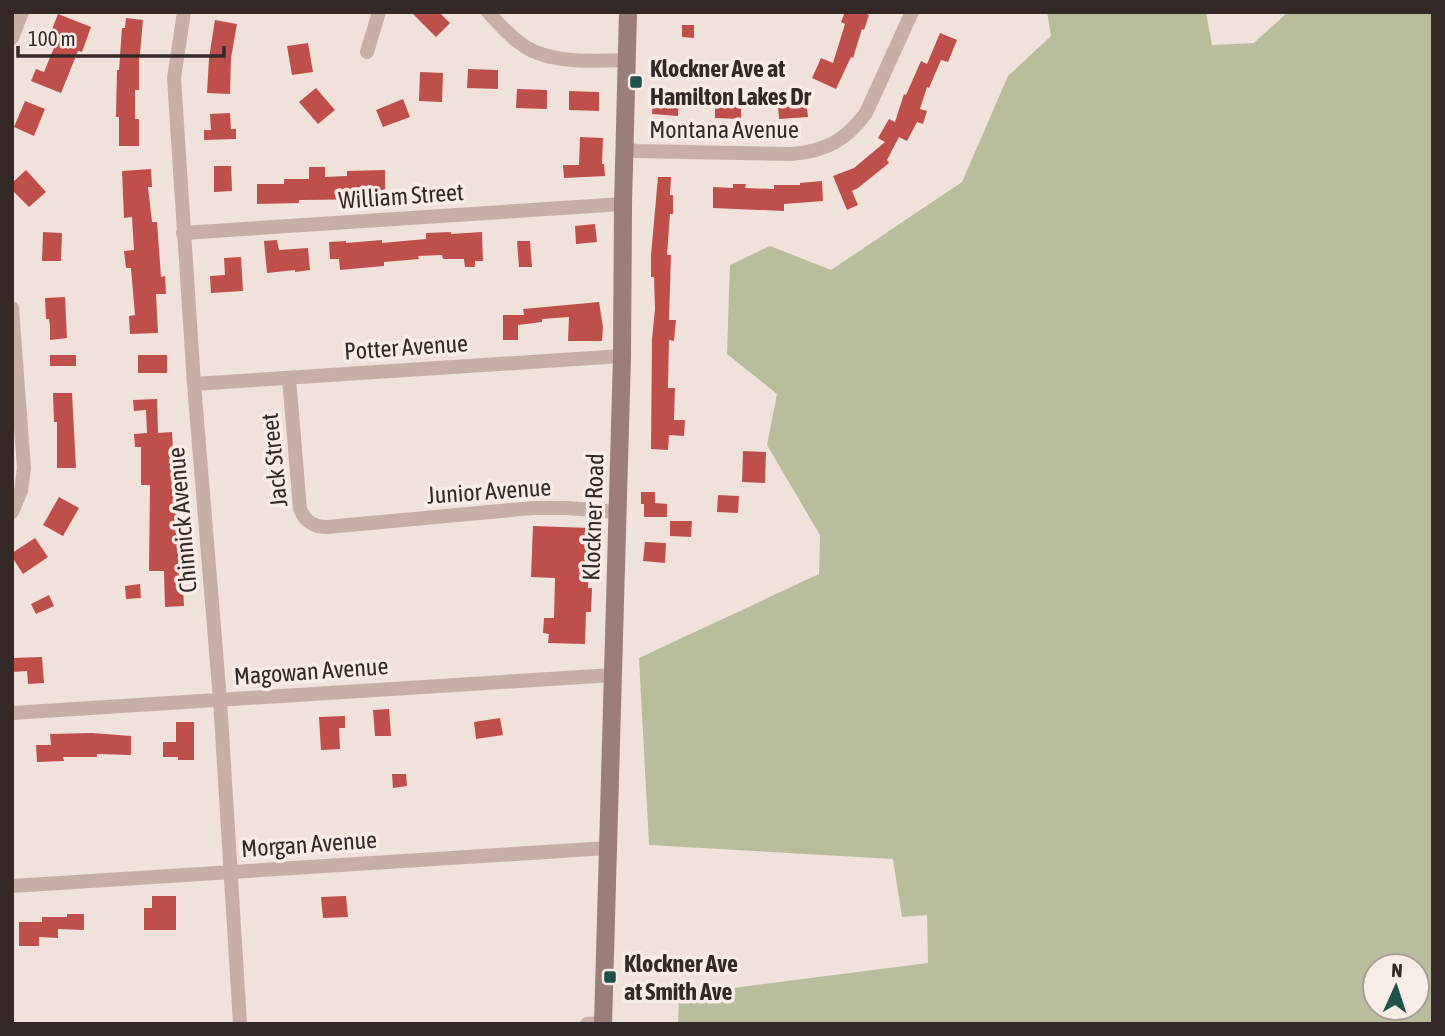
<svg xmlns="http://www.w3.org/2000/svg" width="1445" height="1036" viewBox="0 0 1445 1036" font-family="'Asap Condensed',sans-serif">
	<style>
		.green { fill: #b9bd9b; fill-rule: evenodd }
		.building { fill: #be4f4a }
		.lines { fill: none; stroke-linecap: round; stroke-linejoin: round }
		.street { stroke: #c7afa7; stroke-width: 14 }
		.secondary { stroke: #9a7e79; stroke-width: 18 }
		.poi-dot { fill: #20524b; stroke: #f8ece6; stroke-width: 2.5 }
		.labels { text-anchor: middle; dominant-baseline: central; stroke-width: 7; stroke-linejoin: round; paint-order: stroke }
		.poi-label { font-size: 24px; font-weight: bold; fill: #342927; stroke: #f8ece6; text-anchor: start }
		.street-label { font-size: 24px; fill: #342927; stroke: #f8ece6 }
	</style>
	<rect width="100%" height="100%" fill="#f0e1da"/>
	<path class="green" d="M1047 12H1206L1212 45 1254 43 1288 12H1433V1024H678L679 995 928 963 927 915 902 917 893 859 649 845 639 658 819 574 820 535 767 445 777 394 727 354 730 265 770 246 831 270 962 182 1008 76 1051 36ZM1417 966V1008H1375V966Z"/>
	<path class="building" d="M411 12H439L450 23 436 37Z
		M845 12H867V14L869 15 864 30 862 29 853 58 851 57 836 89 812 78 821 58 833 63 845 24 841 22Z
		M58 14 91 27 82 52 78 51 61 93 31 81 36 69 44 72 56 43 53 42 56 34 51 32Z
		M126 18 143 20 140 54H139V90H135V119H139V146H119V117H116L117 70H119L122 28H125Z
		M215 20 237 24 231 58 230 94 207 93 209 58Z
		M682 25H694V38L682 37Z
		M940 33 957 40 948 62 941 60 929 88 927 87 920 109 927 111 923 124 917 122 907 141 899 137 887 160 889 163 858 188 852 191 858 205 847 210 833 176 854 168 885 142 878 138 889 119 895 122 904 94 906 95 921 61 927 64Z
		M308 43 313 72 292 75 287 46Z
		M468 69 498 70V89L467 88Z
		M420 72 443 73 442 102 419 101Z
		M316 88 335 110 318 124 299 102Z
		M517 89 547 90V109L516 108Z
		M569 91 599 92V111L569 110Z
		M797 91 798 99H806L808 117 779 119 777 92Z
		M653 96 679 97 678 116 652 114Z
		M403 99 410 117 383 127 376 110Z
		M715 99 741 100V119L715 118Z
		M25 101 45 109 34 136 14 127Z
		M230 113 231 129H236V139L204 140V130H211L210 114Z
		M580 137 603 138 602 164H604L605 176 564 178 563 165H579Z
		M214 166H231L232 191 214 192Z
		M309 167H325V177L347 176V171L385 170V199L299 200V203L257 204V184H284V179H309Z
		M151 169 152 187H148L152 222H157L161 277 165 276 166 294H156L158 333 130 334 129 316 135 315 131 268H126L124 251 134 250 132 217 124 218 122 171Z
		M26 170 46 192 29 207 12 190V183Z
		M658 177H671L670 195H673V214H670L667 255H671L669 320H676L674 341 669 340 668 383V388H675L674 420H685L684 436 669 435 668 450 651 449 652 339 655 309 654 277H651V255Z
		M822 181 823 201 784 204V211L713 208V187L733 188V184H746L745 188 774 189V185H800V183Z
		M595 224 597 242 576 244 575 226Z
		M43 232 62 233 61 261H42Z
		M451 232V234L482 232 483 261H475V267H465L464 259H443L442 255 418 256 419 259 384 262V266L340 270 339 259H330L329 242 346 241V243L382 240V243L426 239V233Z
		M277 240 279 250 308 248 310 270 295 272V270L267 273 264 241Z
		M517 241H530L532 267H519Z
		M241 257 243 291 211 293 210 276 225 275 224 258Z
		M65 297 67 338 50 340V326L49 319H46L45 298Z
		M599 302 603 327 602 341H568L569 317 542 319V322L518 325V340H503V315H524L523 309Z
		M50 355H76V366H50Z
		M138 355H167V373H138Z
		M53 393H72L76 468H57V422H54Z
		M157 399 158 433 172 432 174 467V504H180V521H178L179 587H183L184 606 165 607 164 571H149L150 485H141V447H135L134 434 147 433 146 410 134 411 133 400Z
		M743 451 766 452 765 483 742 482Z
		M641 492H655V503L667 504V517H644V504H641Z
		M718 495 739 496 738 513 717 512Z
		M59 497 79 508 63 536 43 525Z
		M670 521H692L691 537 670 536Z
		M533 526 591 528 588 588H592L591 612H586L585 644 548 643 549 634 543 633 544 618H554L555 578 531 577Z
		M35 538 48 557 23 574 12 557V553Z
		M645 542 666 543 665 563 643 561Z
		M140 584 141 598 126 599 125 586Z
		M49 595 54 606 36 614 31 604Z
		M42 657 44 683 28 684 27 671 12 672V658Z
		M389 709 391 736H375L373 710Z
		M345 716V728H339L340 749 321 750 319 717Z
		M500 718 503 735 476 739 474 722Z
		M176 722H194V760H178V757H163V742H176Z
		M92 733 131 736V755L97 754V757H63L64 761 37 762 36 745H51L50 734Z
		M392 774H406L407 786 393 788Z
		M152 896H176V930H144V908H152Z
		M346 896 348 917 323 918 321 897Z
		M67 914H84V930L58 929V938L39 937V946H19V922H42V917H67Z"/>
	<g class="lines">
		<path class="street" d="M184 12 174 78 194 384 220 700 240 1024
			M488 12C499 24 510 37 524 46 551 64 595 61 626 60
			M12 38 22 12
			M367 52 379 12
			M625 149 636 151 792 154C826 151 845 141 866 113L912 12
			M183 233 623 204
			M12 308 24 468 21 491 12 512
			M289 378 300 509C305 521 313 527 327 527L533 508H567L618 512
			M194 384 622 356
			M12 713 613 675
			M12 886 608 848
			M587 1024 603 1023"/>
		<path class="secondary" d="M603 1024 622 356 623 204 628 12"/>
	</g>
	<g class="poi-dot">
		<rect x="629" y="75" width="14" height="14" rx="3.5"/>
		<rect x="603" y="970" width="14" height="14" rx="3.5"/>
	</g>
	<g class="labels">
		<g class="poi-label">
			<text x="650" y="68">Klockner Ave at<tspan x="650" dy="28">Hamilton Lakes Dr</tspan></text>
			<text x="624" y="963">Klockner Ave<tspan x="624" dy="28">at Smith Ave</tspan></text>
		</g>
		<g class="street-label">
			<text x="724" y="129">Montana Avenue</text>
			<text transform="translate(401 196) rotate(-4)">William Street</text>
			<text transform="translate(406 347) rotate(-4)">Potter Avenue</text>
			<text transform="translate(274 460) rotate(-96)">Jack Street</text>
			<text transform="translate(489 491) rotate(-4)">Junior Avenue</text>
			<text transform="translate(593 517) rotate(-88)">Klockner Road</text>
			<text transform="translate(182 520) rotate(-95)">Chinnick Avenue</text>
			<text transform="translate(311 671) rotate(-4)">Magowan Avenue</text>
			<text transform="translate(309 844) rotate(-4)">Morgan Avenue</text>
		</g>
	</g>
	<rect width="1445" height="1036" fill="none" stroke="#342927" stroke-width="28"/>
	<g transform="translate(1396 987) rotate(3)"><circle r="33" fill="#f8ece6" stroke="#aa9e9a" stroke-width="2"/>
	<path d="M0-5L12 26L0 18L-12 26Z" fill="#20524b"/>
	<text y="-10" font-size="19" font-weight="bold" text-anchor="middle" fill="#342927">N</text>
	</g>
	<path d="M18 46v10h206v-10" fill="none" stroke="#342927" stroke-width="3.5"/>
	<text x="28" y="46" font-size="21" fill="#342927" stroke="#f8ece6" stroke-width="5" paint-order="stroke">100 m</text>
</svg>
